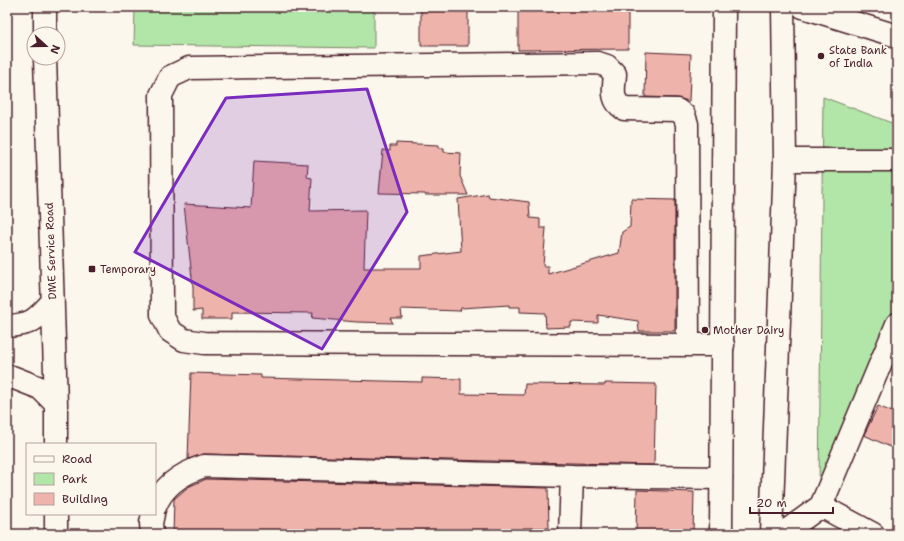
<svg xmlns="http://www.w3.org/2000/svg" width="904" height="541" viewBox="0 0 904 541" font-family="'Shantell Sans',sans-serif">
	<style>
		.green { fill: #b1e6a8; stroke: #7e826a }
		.building { fill: #eeb3aa; stroke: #4a1f2b }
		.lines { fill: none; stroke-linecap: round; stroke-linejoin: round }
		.minor-casing { stroke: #4a1f2b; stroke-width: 25 }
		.tertiary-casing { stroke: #4a1f2b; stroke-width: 25 }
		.secondary-casing { stroke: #4a1f2b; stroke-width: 25 }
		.minor { stroke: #fbf7ec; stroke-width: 22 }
		.tertiary { stroke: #fbf7ec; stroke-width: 22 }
		.secondary { stroke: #fbf7ec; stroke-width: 22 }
		.marked { fill: #7b2cbf; fill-opacity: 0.2; stroke: #7b2cbf; stroke-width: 3; stroke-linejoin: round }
		.poi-dot { fill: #4a1f2b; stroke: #fbf7ec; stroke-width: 1.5 }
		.labels { text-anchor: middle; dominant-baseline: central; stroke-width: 3.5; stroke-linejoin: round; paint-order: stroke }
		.poi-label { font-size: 11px; fill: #4a1f2b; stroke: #fbf7ec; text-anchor: start }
		.street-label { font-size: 11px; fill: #4a1f2b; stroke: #fbf7ec }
	</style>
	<rect width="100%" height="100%" fill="#fbf7ec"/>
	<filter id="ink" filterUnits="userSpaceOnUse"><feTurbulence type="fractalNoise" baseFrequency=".025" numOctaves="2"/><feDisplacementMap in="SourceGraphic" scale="8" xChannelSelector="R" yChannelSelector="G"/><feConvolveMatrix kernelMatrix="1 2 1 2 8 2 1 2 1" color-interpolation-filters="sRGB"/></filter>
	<g filter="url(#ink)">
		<path class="green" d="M135 7H374V48L134 45Z
			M823 97 897 125V306L819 492Z"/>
		<path class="building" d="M421 7H468V46H421Z
			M518 7H628V49L518 50Z
			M646 52 691 54 689 101 677 98 645 97Z
			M396 143 439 145V148H444V152L461 153 460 176 468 195H425V194L379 193 383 150 390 151V146H396Z
			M254 161 308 164 307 177 312 178 310 211 366 210 364 268H421V256L461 251 458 199 488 194 489 197 529 202 530 218 540 219V228H546L543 266H548V274L619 253 622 232 630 227 631 199 675 200V331H639L638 321 598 315V323L571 322V327L546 328 545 313 520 312V307H509V305L461 308 460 311 401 309 402 318H390L393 323 357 322 312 318 313 313 232 312V319H202V310L193 311V287L184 204 251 208Z
			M191 373 261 375V378L422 382V378L461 379V394L524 395 525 384 605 385V383L656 384 654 465 204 454 188 459Z
			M878 406 897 414V450L864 435Z
			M206 479 548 488 549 528H523L524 534H173L174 499 188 487Z
			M637 490 694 492 693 534H636Z"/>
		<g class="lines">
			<g class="minor-casing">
				<path id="minor" d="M803 7 897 36
					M785 160H897
					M688 345 687 124 684 115 677 110 624 109C610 100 614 89 615 74L607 66 598 63 189 68 170 77 161 95 162 315 170 331 184 340 204 343 696 345H723
					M821 506 897 324
					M155 507C163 485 183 473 204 466L572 476 721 478
					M152 534 151 523 153 514
					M570 534 572 476
					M782 534 821 506 873 534"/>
			</g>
			<g class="tertiary-casing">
				<path id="tertiary" d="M45 7V34
					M45 58 56 404V444
					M7 326C33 325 36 319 53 301
					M7 378 12 377 40 388 56 404
					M56 534V514"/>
			</g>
			<g class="secondary-casing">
				<path id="secondary" d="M721 534 724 7
					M771 534 785 160 783 7"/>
			</g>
			<use href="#minor" class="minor"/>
			<use href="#tertiary" class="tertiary"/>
			<use href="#secondary" class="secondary"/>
		</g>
	</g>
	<path class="marked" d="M367 89 407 212 322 349 135 252 226 98Z"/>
	<g class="poi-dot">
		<circle cx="821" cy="56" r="4"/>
		<rect x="88" y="265" width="8" height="8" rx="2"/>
		<circle cx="705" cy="330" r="4"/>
	</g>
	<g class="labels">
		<g class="poi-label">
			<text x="829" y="50">State Bank<tspan x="829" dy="13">of India</tspan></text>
			<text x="100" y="269">Temporary</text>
			<text x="713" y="330">Mother Dairy</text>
		</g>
		<g class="street-label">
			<text transform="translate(51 251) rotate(-92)">DME Service Road</text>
		</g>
	</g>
	<rect width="904" height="541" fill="none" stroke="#fbf7ec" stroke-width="24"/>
	<rect x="12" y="12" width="880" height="517" fill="none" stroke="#4a1f2b" stroke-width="1.5" filter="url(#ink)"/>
	<rect x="26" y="443" width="130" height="72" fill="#fbf7ec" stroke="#b4a19f"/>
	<rect x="34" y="456" width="20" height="6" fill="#fbf7ec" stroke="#b4a19f"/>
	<text x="62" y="463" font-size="12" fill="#4a1f2b">Road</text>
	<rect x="34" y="473" width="20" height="12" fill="#b1e6a8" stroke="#b4a19f"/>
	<text x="62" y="483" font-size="12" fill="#4a1f2b">Park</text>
	<rect x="34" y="493" width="20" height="12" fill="#eeb3aa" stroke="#b4a19f"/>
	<text x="62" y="503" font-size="12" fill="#4a1f2b">Building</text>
	<g transform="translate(46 46) rotate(111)"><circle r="19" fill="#fbf7ec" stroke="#b4a19f"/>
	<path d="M0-3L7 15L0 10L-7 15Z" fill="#4a1f2b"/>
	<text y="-6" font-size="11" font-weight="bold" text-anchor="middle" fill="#4a1f2b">N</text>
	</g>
	<path d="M750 507v6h83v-6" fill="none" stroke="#4a1f2b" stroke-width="2"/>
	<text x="756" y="507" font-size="12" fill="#4a1f2b" stroke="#fbf7ec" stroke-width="3" paint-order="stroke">20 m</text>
</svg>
